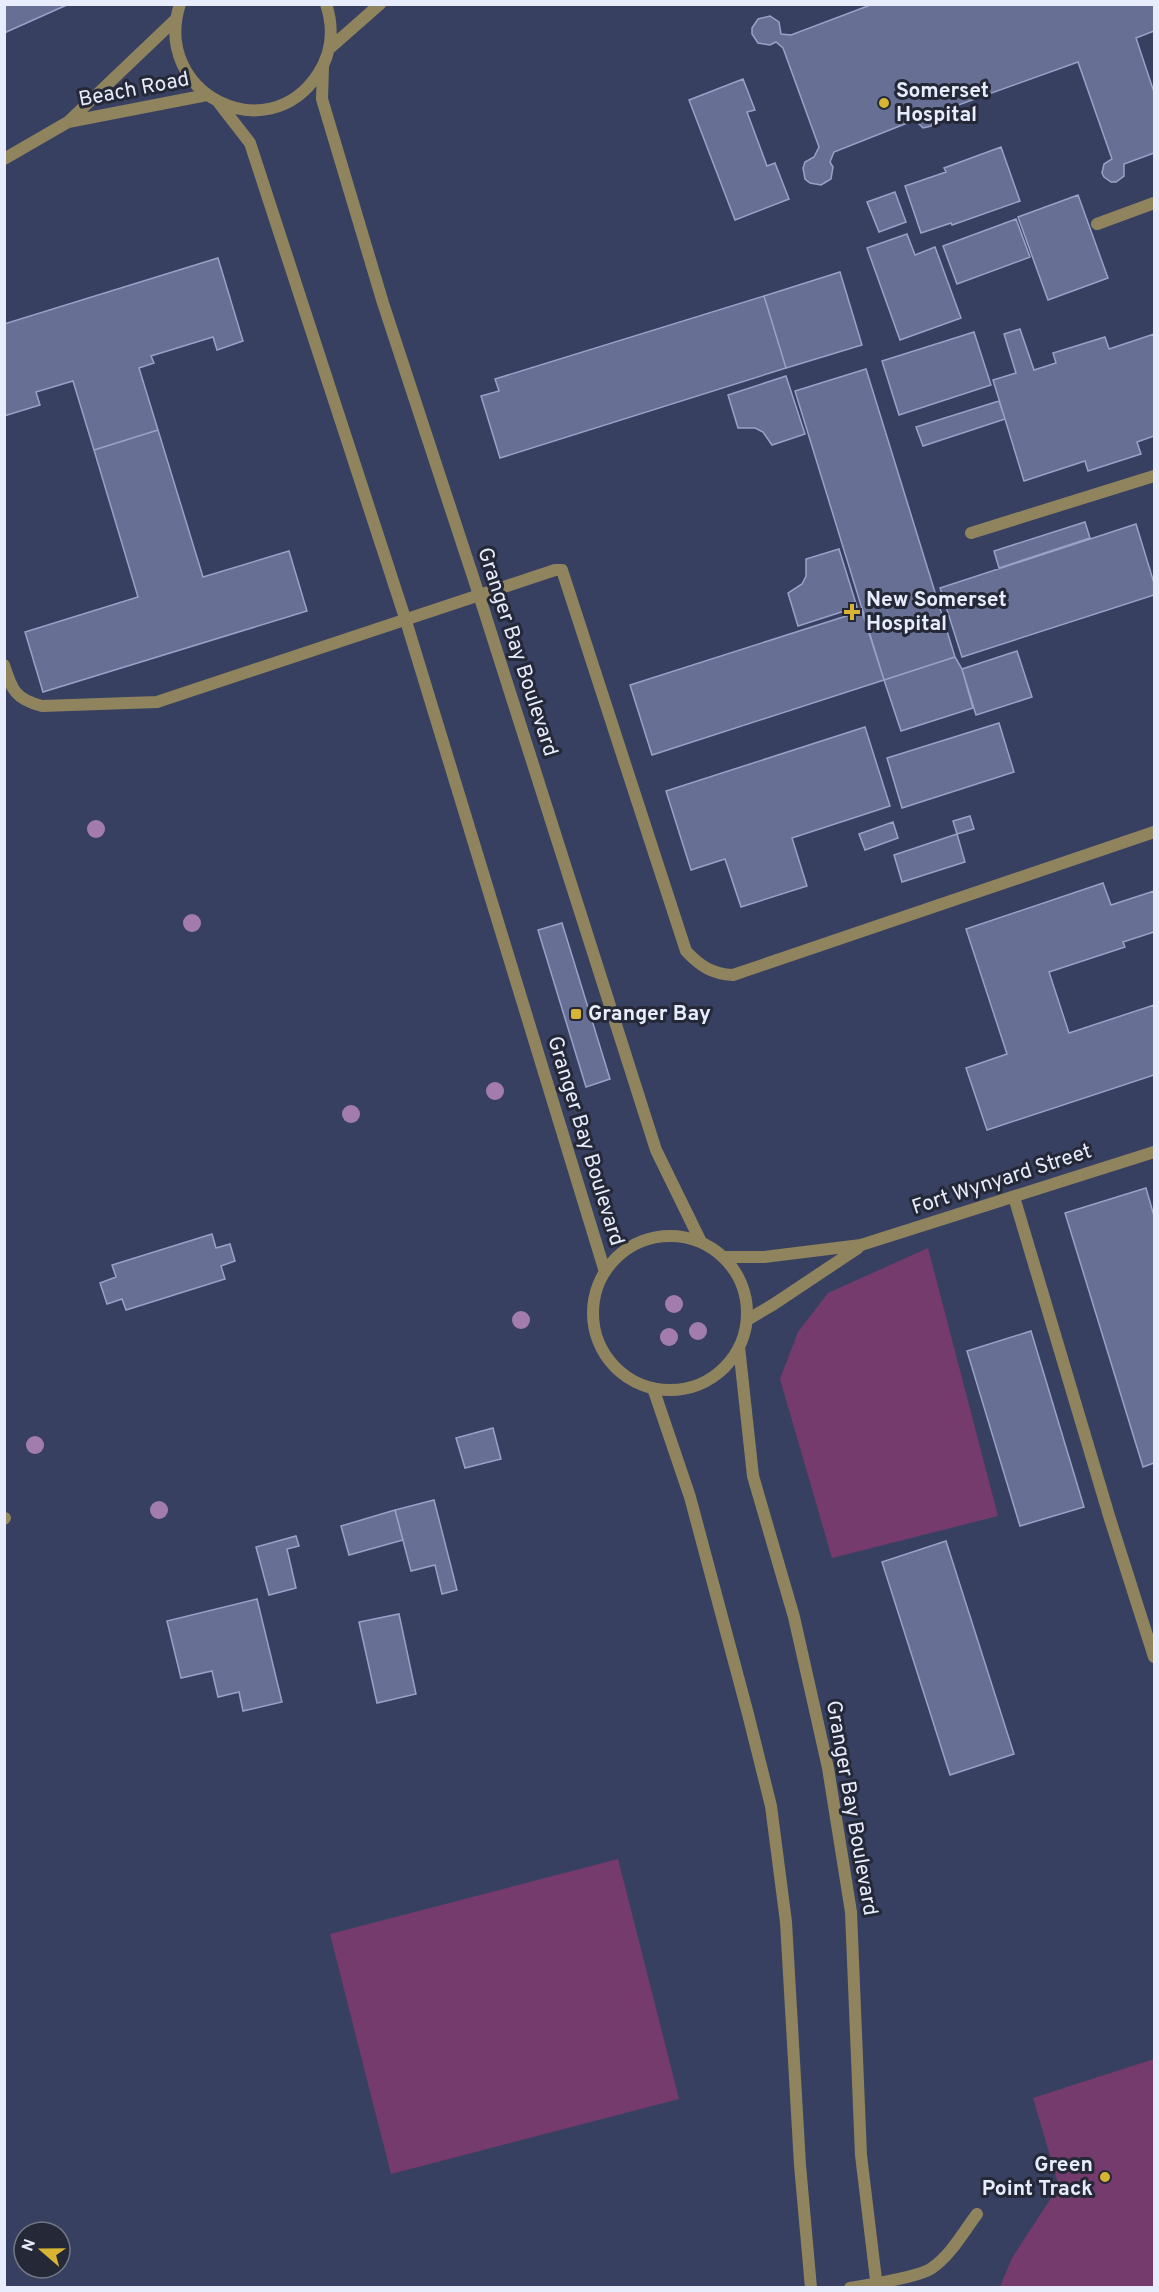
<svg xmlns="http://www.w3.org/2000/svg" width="1159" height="2292" viewBox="0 0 1159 2292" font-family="Overpass,sans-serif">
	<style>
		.green { fill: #763b6d }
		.building { fill: #677094; stroke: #98a2c8; stroke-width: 1.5 }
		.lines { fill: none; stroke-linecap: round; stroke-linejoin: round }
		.service { stroke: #8f845e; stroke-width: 12 }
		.minor { stroke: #8f845e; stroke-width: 12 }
		.tertiary { stroke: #8f845e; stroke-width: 12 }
		.tree { fill: #a37cae }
		.poi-dot { fill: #d7b434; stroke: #242837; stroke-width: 2 }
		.labels { text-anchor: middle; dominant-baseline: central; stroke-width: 6; stroke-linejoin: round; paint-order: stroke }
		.street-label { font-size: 21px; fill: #e8edfd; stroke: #242837 }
		.poi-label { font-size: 21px; font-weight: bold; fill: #e8edfd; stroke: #242837; text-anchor: start }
	</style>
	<rect width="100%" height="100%" fill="#384061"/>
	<path class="green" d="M928 1248 998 1516 832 1558 780 1379 798 1332 828 1293Z
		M618 1859 679 2099 391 2174 330 1934Z
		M1154 2059V2287H1000L1012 2258 1059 2186 1033 2098Z"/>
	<path class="building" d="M4 4H69L4 33Z
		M873 4H1154V31L1136 38 1154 92V153L1124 164V176L1116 182H1111L1104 177 1102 173 1104 164 1112 159 1078 62 936 113V118L931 126 923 128 915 120 834 152 830 162 833 167 831 179 821 185 810 183 805 179 803 168 805 162 814 157 819 147 783 48 776 42 770 45 758 43 752 34V28L758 19 770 16 779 22 781 34 791 35Z
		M743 79 755 110 747 112 767 166 775 163 789 199 735 220 689 100Z
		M1001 147 1020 201 952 225 951 223 921 233 905 186 946 172 944 168Z
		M895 192 906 222 879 232 867 202Z
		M1078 195 1108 278 1048 300 1018 217Z
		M1016 219 1030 257 957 284 943 246Z
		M907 234 915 255 935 247 961 318 900 340 867 248Z
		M218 258 243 341 217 350 213 337 151 356 154 363 139 368 158 430 94 450 73 381 36 392 40 405 4 416V324Z
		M840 272 862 345 786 368 764 296Z
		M764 296 786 368 500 458 481 396 499 391 495 379Z
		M1020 329 1034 370 1056 363 1053 353 1105 337 1109 349 1154 334V436L1137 442 1141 454 1088 471 1085 461 1024 481 993 380 1016 373 1004 334Z
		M974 332 991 385 899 415 882 361Z
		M866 369 955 657 884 680 795 391Z
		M786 376 805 434 772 445 763 432 755 428H738L728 395Z
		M999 401 1005 419 923 446 916 427Z
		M158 430 203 577 289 551 307 611 43 692 25 632 138 597 94 450Z
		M1085 522 1090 538 999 568 994 551Z
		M1136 524 1154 583V595L962 657 940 588Z
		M839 549 857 607 798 626 788 593 802 584 806 576V559Z
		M862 611 884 680 652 755 630 685Z
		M1017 651 1032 697 976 715 962 669Z
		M955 657 962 669 973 708 901 731 884 680Z
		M999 723 1014 772 902 808 887 758Z
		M865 727 890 806 792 838 807 886 741 907 725 859 691 870 666 791Z
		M970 816 974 829 957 834 953 821Z
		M893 822 898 838 865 850 859 834Z
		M957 834 965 862 902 882 894 855Z
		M1103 883 1111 905 1154 891V932L1123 942 1125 947 1049 972 1069 1033 1154 1005V1075L987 1130 966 1068 1007 1054 966 929Z
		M562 923 610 1079 586 1087 538 930Z
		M1146 1188 1154 1216V1463L1143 1467 1065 1213Z
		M212 1234 216 1248 230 1244 235 1261 221 1266 225 1279 126 1310 122 1299 107 1304 100 1283 116 1277 112 1265Z
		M1031 1331 1084 1507 1020 1526 967 1351Z
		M493 1428 501 1459 465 1468 456 1438Z
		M434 1500 457 1590 442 1594 435 1565 411 1571 395 1510Z
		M395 1510 403 1540 349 1555 341 1526Z
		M296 1536 299 1546 287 1549 296 1588 269 1595 256 1547Z
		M946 1541 1014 1754 950 1775 882 1562Z
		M257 1599 282 1702 243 1711 239 1692 218 1697 212 1671 181 1678 167 1621Z
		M399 1614 416 1694 377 1703 359 1622Z"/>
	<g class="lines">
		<path class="service" d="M1097 224 1154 203
			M971 533 1154 476
			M4 665C12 690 15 699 42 706L157 702 555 570H562L686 951C700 966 712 974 733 975L1154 832
			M1014 1197 1110 1519 1154 1657
			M4 1519 5 1518"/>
		<path class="minor" d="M723 1257H764L861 1245 1154 1152
			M747 1320 774 1304 858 1248
			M850 2288C867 2285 920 2277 932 2268 951 2255 964 2231 977 2214"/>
		<path class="tertiary" d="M180 4C151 93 267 152 318 74 332 53 334 28 326 4
			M330 48 380 4
			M323 67 322 99 383 303 479 595 656 1150 701 1242
			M219 103 250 143 406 621 605 1272
			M68 122 207 95
			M4 159 68 122 176 19
			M593 1313a77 77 0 1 1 154 0a77 77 0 1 1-154 0Z
			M739 1347 753 1476 794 1617 828 1768 851 1912 861 2155 877 2288
			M653 1388 690 1497 748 1714 771 1806 786 1922 800 2165 811 2288"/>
	</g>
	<g class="tree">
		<circle cx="96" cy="829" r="9"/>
		<circle cx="192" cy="923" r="9"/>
		<circle cx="495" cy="1091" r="9"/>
		<circle cx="351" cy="1114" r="9"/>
		<circle cx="674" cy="1304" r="9"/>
		<circle cx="521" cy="1320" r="9"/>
		<circle cx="698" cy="1331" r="9"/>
		<circle cx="669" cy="1337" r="9"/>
		<circle cx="35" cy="1445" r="9"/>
		<circle cx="159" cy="1510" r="9"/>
	</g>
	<g class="poi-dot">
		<circle cx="884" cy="103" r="6"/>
		<path d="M849 603h6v6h6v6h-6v6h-6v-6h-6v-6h6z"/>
		<rect x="570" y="1008" width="12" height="12" rx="3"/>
		<circle cx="1105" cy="2177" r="6"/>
	</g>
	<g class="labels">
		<g class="street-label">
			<text transform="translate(134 90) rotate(-11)">Beach Road</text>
			<text transform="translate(517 652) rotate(72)">Granger Bay Boulevard</text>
			<text transform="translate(585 1141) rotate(73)">Granger Bay Boulevard</text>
			<text transform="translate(1002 1180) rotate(-18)">Fort Wynyard Street</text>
			<text transform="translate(851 1808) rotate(80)">Granger Bay Boulevard</text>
		</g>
		<g class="poi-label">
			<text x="896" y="91">Somerset<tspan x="896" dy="24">Hospital</tspan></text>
			<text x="866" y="600">New Somerset<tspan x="866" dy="24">Hospital</tspan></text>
			<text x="588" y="1014">Granger Bay</text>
			<text x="1093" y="2165" text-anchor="end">Green<tspan x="1093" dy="24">Point Track</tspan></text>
		</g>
	</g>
	<rect width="1159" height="2292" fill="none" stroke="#e8edfd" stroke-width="12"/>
	<g transform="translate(42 2250) rotate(290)"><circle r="28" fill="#242837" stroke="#727786" stroke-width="1.5"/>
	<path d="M0-4.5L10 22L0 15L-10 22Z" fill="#d7b434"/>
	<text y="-9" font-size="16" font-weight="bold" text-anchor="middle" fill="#e8edfd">N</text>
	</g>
</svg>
